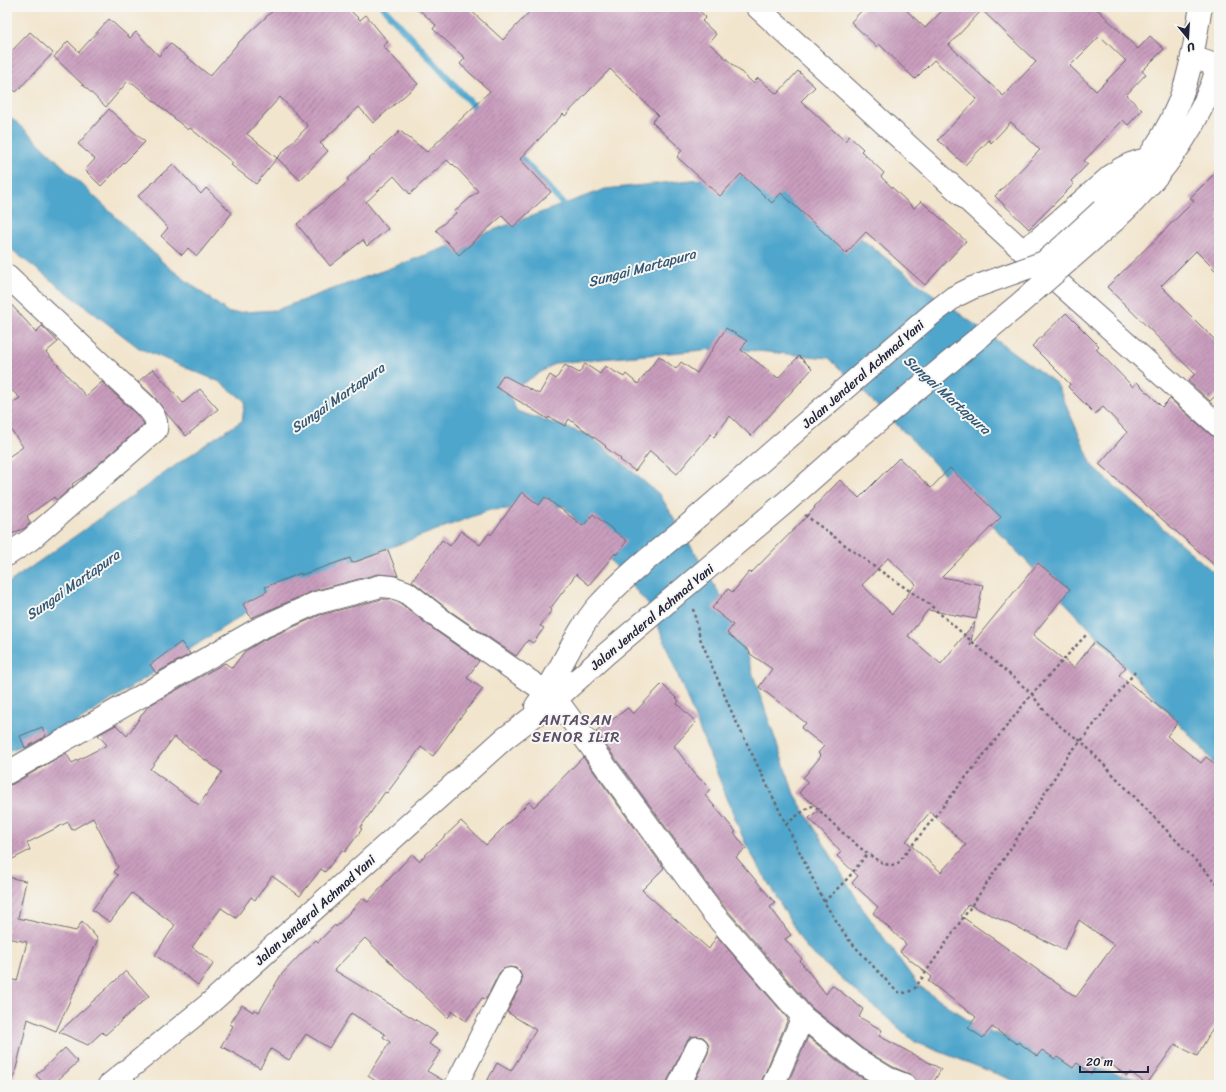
<svg xmlns="http://www.w3.org/2000/svg" width="1226" height="1092" viewBox="0 0 1226 1092" font-family="Sriracha,sans-serif">
	<style>
		.water { fill: #4fa6cc; stroke: #386484 }
		.lines { fill: none; stroke-linecap: round; stroke-linejoin: round }
		.stream { stroke: #4fa6cc; stroke-width: 7 }
		.building { fill: url(#building-hatch); fill-rule: evenodd }
		.street-casing { stroke: #6b666e; stroke-width: 24 }
		.secondary-casing { stroke: #6b666e; stroke-width: 24 }
		.primary-casing { stroke: #6b666e; stroke-width: 24 }
		.highway-casing { stroke: #6b666e; stroke-width: 24 }
		.path { stroke: #6b666e; stroke-width: 2.5; stroke-dasharray: 3 3; stroke-linecap: butt }
		.street { stroke: #fff; stroke-width: 22 }
		.secondary { stroke: #fff; stroke-width: 22 }
		.primary { stroke: #fff; stroke-width: 22 }
		.highway { stroke: #fff; stroke-width: 22 }
		.highway-bridge-casing { stroke: #6b666e; stroke-width: 24; stroke-linecap: butt }
		.highway-bridge { stroke: #fff; stroke-width: 22 }
		.labels { text-anchor: middle; dominant-baseline: central; stroke-width: 4; stroke-linejoin: round; paint-order: stroke }
		.street-label { font-size: 13px; fill: #22223b; stroke: #f6f6f2 }
		.water-label { font-size: 14px; font-style: italic; fill: #345775; stroke: #f6f6f2 }
		.quarter-label { font-size: 15px; letter-spacing: 1px; fill: #5c4d68; stroke: #f6f6f2 }
	</style>
	<defs>
		<pattern id="building-hatch" width="6" height="6" patternUnits="userSpaceOnUse"><rect width="6" height="6" fill="#c99dbd"/><path d="M-1 1l2-2M0 6l6-6M5 7l2-2" fill="none" stroke="#a3809b"/></pattern>
	</defs>
	<rect width="100%" height="100%" fill="#f6f6f2"/>
	<filter id="ink" filterUnits="userSpaceOnUse"><feTurbulence type="fractalNoise" baseFrequency=".025" numOctaves="2"/><feDisplacementMap in="SourceGraphic" scale="8" xChannelSelector="R" yChannelSelector="G"/><feConvolveMatrix kernelMatrix="1 2 1 2 8 2 1 2 1" color-interpolation-filters="sRGB"/></filter>
	<filter id="wash" filterUnits="userSpaceOnUse"><feTurbulence type="fractalNoise" baseFrequency=".012" numOctaves="4" result="noise"/><feDisplacementMap in="SourceGraphic" scale="16" xChannelSelector="R" yChannelSelector="G"/><feGaussianBlur stdDeviation="0.9" result="paint"/><feColorMatrix in="noise" values="0 0 0 0 0 0 0 0 0 0 0 0 0 0 0 0 0 1.4 0 .05"/><feComposite in="paint" operator="in"/></filter>
	<g filter="url(#wash)">
		<rect width="100%" height="100%" fill="#f2e5ce"/>
		<path class="water" d="M7 115 20 125 167 266 229 313 276 310 605 189 740 175 819 205 920 285 1057 384 1093 467 1219 577V770L1202 748 913 441 829 358 726 348 556 363 507 393 517 411 589 435 660 495 733 616 794 794 863 909 918 985 978 1027 1097 1069 1163 1085H1025L915 1042 806 948 745 843 651 608 564 506 490 510 287 586 62 732 7 751V584L216 437 242 421 245 401 220 382 139 348 17 254 7 245Z"/>
		<g class="lines">
			<path class="stream" d="M383 7 480 113
				M515 152 563 204 570 209"/>
		</g>
		<g id="blocks">
			<path class="building" d="M277 7H347L360 20 366 15 388 42 383 46 418 84 373 123 359 107 320 143 328 151 300 180 277 158 256 184 231 165 233 163 190 128 188 130 133 83 131 84 128 81 106 107 54 57 68 41 79 52 109 19 130 38 136 32 159 56 170 43 210 76 239 42ZM280 97 308 126 277 158 247 134Z
				M416 7H467L503 40 534 7H695L706 17 702 21 716 34 709 43 753 83 758 78 777 94 798 71 815 87 801 101 845 141 849 136 863 149 861 151 884 173 881 177 914 208 921 201 966 241 925 285 866 232 846 253 781 193 772 203 741 174 720 196 677 157 682 150 652 122 658 115 610 69 565 116 563 114 520 159 551 192 513 227 502 216 459 255 436 230 456 213 455 211 478 191 453 164 452 165 447 160 410 194 394 176 366 202 388 229 367 246 363 240 330 266 297 224 349 181 347 179 400 131 427 152 490 91 460 64 465 58 433 29 436 25Z
				M865 7H903L925 28 946 7H1095L1138 49 1150 36 1164 49 1142 71 1146 74 1126 95 1142 110 1128 125 1123 120 1084 161 1088 164 1071 181 1074 184 1029 229 995 196 1040 150 1011 122 991 143 989 140 965 165 938 140 977 99 934 60 915 79 879 44 877 47 851 22ZM982 10 1036 62 1003 96 949 45ZM1100 36 1126 61 1096 91 1070 66Z
				M30 32 53 53 16 92 7 83V56Z
				M109 109 145 142 101 186 85 170 95 159 78 144Z
				M173 164 201 194 206 188 232 213 197 256 188 248 182 255 161 236 168 228 138 196Z
				M1219 169V274L1196 251 1161 286 1219 344V392L1210 401 1188 381 1195 374 1107 287 1194 201 1190 198Z
				M7 300 36 332 42 326 58 342 46 352 86 396 102 382 137 415 144 424 87 474 72 484 73 486 59 498 56 500 54 497 27 516 30 523 25 528 7 536V458L23 447 7 424V406L20 398 7 386Z
				M1066 313 1099 346 1096 349 1133 387 1137 382 1162 407 1170 399 1211 435 1219 438V569L1099 464 1127 432 1103 407 1095 414 1068 387 1070 384 1032 346Z
				M726 328 747 341 741 350 778 378 799 356 812 369 751 436 730 416 714 437 711 434 677 474 650 451 635 471 620 460 621 459 605 447 606 446 569 419 565 426 549 417 548 419 496 387 503 375 539 394 550 375 556 379 565 365 579 373 585 364 600 374 605 366 624 377 626 374 638 384 659 356 676 369 681 362 697 373Z
				M153 369 183 403 200 389 218 409 186 436 166 413 155 398 138 382Z
				M899 458 931 488 950 468 1001 517 942 577 983 585 976 619 928 610 908 636 941 664 975 622 970 646 1038 563 1070 589 1033 635 1074 668 1094 642 1126 667 1119 675 1178 722 1167 736 1201 763 1206 757 1219 767V1017L1197 1056 1175 1044 1147 1084 1130 1072 1127 1076 1102 1058 1091 1074 1077 1063 1073 1068 1057 1057 1055 1059 1042 1050 1037 1056 1018 1042 1017 1044 992 1027 983 1038 968 1028 976 1017 928 981 932 977 900 952 906 944 873 913 878 907 852 883 858 876 837 856 841 852 809 818 820 809 799 793 808 782 803 778 821 756 818 753 824 746 801 728 806 723 759 687 772 669 749 653 750 652 727 633 733 625 712 608 728 589 733 592 749 572 751 573 815 508 814 507 840 480 859 498ZM888 558 916 584 892 614 862 585ZM930 812 966 845 941 872 906 841ZM968 904 1064 950 1079 920 1114 945 1076 997 961 916Z
				M522 492 539 505 545 497 583 526 593 514 627 541 616 555 615 553 589 585 576 574 550 609 552 610 540 626 544 628 533 643 528 640 516 656 450 611 412 581 442 540 450 546 461 531 480 545 489 533 491 535Z
				M388 550 398 576 378 574 313 591 251 618 243 604 267 591 265 587 301 573V575L350 558 352 563Z
				M382 599H389L400 603 436 631 479 661 467 678 483 689 460 718 433 756 421 747 387 793 385 792 360 828 362 829 345 852 342 850 325 872 321 869 300 896 272 876 255 900 251 897 236 918 221 908 192 947 214 963 198 985 178 970 177 971 155 955 175 925 132 893 110 922 92 910 118 875 114 872 118 867 93 818 72 830 68 822 27 843 30 850 7 862V785L13 784 66 753 72 763 107 745 98 735 116 725 127 736 148 706 225 663 232 668 245 651 264 640 320 615ZM174 737 222 772 199 805 150 769Z
				M181 642 190 654 156 673 150 665Z
				M662 684 679 701 677 704 696 722 674 746 695 774 710 789 705 795 736 832 734 833 746 848 736 857 775 903 770 907 791 935 785 939 802 959 800 961 826 994 832 985 863 1009 859 1017 882 1030 879 1036 941 1069 932 1085H917L915 1078 910 1074 893 1067 863 1049 812 1008 722 904 596 732 628 708 633 714Z
				M42 727 46 736 25 748 20 736Z
				M583 757 664 868 642 890 709 949 717 936 788 1019 762 1080 761 1085H693L708 1053 709 1048 707 1041 703 1037 697 1036 690 1037 686 1043 668 1080 667 1085H485L497 1063 511 1071 536 1030 507 1012 521 984 522 978 520 972 516 968 510 967 503 969 499 973 486 999 482 998 466 1021 452 1011 448 1018 365 938 334 970 437 1033 429 1044 441 1051 427 1071 444 1081V1085H382L368 1076 390 1042 383 1037 385 1034 351 1013 329 1048 306 1034 289 1060 271 1049 260 1068 221 1046 233 1026 230 1024 242 1005 253 1012 254 1009 259 1012 281 975 301 954 316 940 318 942 335 925 336 927 363 898 368 902 412 854 419 861 461 821 486 845 529 802 534 807Z
				M7 877 26 881 18 918 76 931 82 921 98 939 56 1031 28 1019 14 1077 7 1076V978L17 981 27 942 7 938Z
				M126 971 149 996 105 1035 102 1032 88 1045 59 1032Z
				M808 1037 848 1069 874 1085H787Z
				M65 1048 78 1062 52 1085H45L36 1075Z"/>
		</g>
	</g>
	<g filter="url(#ink)">
		<use href="#blocks" fill-opacity="0" stroke="#6b666e" stroke-width="1"/>
		<g class="lines">
			<g class="street-casing">
				<path id="street" d="M1022 250 1036 241 1113 174C1124 166 1135 161 1149 159
					M7 276 146 406C153 414 158 419 156 430L30 540 7 555
					M7 773 258 629 316 603 381 586 392 587 406 592 443 621 556 699 712 912 803 1017 856 1059 887 1078 905 1085
					M456 1085 510 979
					M679 1085 697 1048
					M773 1085 803 1017"/>
			</g>
			<g class="secondary-casing">
				<path id="secondary" d="M757 7 1022 250 1219 426"/>
			</g>
			<g class="primary-casing">
				<path id="primary" d="M1192 57 1218 66 1219 68"/>
			</g>
			<g class="highway-casing">
				<path id="highway" d="M1102 210C1140 171 1169 137 1185 85 1193 60 1196 33 1201 7
					M1114 221C1161 178 1201 125 1219 63
					M536 706C560 675 572 636 598 606 624 577 656 552 686 527 733 486 780 445 827 404
					M109 1085 209 1004 504 739 556 699 606 654 786 502 857 439"/>
			</g>
			<path class="path" d="M805 515 876 568 929 604 1032 694 1086 635
				M693 609 700 638 733 715 824 902 848 939 897 992 907 993 915 988 1011 848 1069 754 1081 741 1135 672
				M786 824 809 807 813 806 818 809C830 821 876 867 892 865 894 865 897 863 898 863L1032 694C1045 714 1061 729 1081 741L1219 885
				M824 902 849 877 867 854"/>
			<use href="#street" class="street"/>
			<use href="#secondary" class="secondary"/>
			<use href="#primary" class="primary"/>
			<use href="#highway" class="highway"/>
			<g class="highway-bridge-casing">
				<path id="highway-bridge" d="M827 404 932 314 954 297 972 288 1044 262 1062 247 1102 210
					M857 439 1017 306 1114 221"/>
			</g>
			<use href="#highway-bridge" class="highway-bridge"/>
		</g>
	</g>
	<g class="labels">
		<g class="street-label">
			<text transform="translate(863 374) rotate(-41)">Jalan Jenderal Achmad Yani</text>
			<text transform="translate(652 617) rotate(-40)">Jalan Jenderal Achmad Yani</text>
			<text transform="translate(315 910) rotate(-42)">Jalan Jenderal Achmad Yani</text>
		</g>
		<g class="water-label">
			<text transform="translate(642 268) rotate(-15)">Sungai Martapura</text>
			<text transform="translate(947 395) rotate(42)">Sungai Martapura</text>
			<text transform="translate(338 398) rotate(-35)">Sungai Martapura</text>
			<text transform="translate(73 585) rotate(-35)">Sungai Martapura</text>
		</g>
		<g class="quarter-label">
			<text x="576" y="720">ANTASAN<tspan x="576" dy="17">SENOR ILIR</tspan></text>
		</g>
	</g>
	<rect width="1226" height="1092" fill="none" stroke="#f6f6f2" stroke-width="24"/>
	<g transform="translate(1188 38) rotate(162)" stroke="#f6f6f2" stroke-width="3" paint-order="stroke">
	<path d="M0-3L7 15L0 10L-7 15Z" fill="#22223b"/>
	<text y="-6" font-size="11" font-weight="bold" text-anchor="middle" fill="#22223b">U</text>
	</g>
	<path d="M1080 1066v6h68v-6" fill="none" stroke="#22223b" stroke-width="2"/>
	<text x="1086" y="1066" font-size="12" fill="#22223b" stroke="#f6f6f2" stroke-width="3" paint-order="stroke">20 m</text>
</svg>
